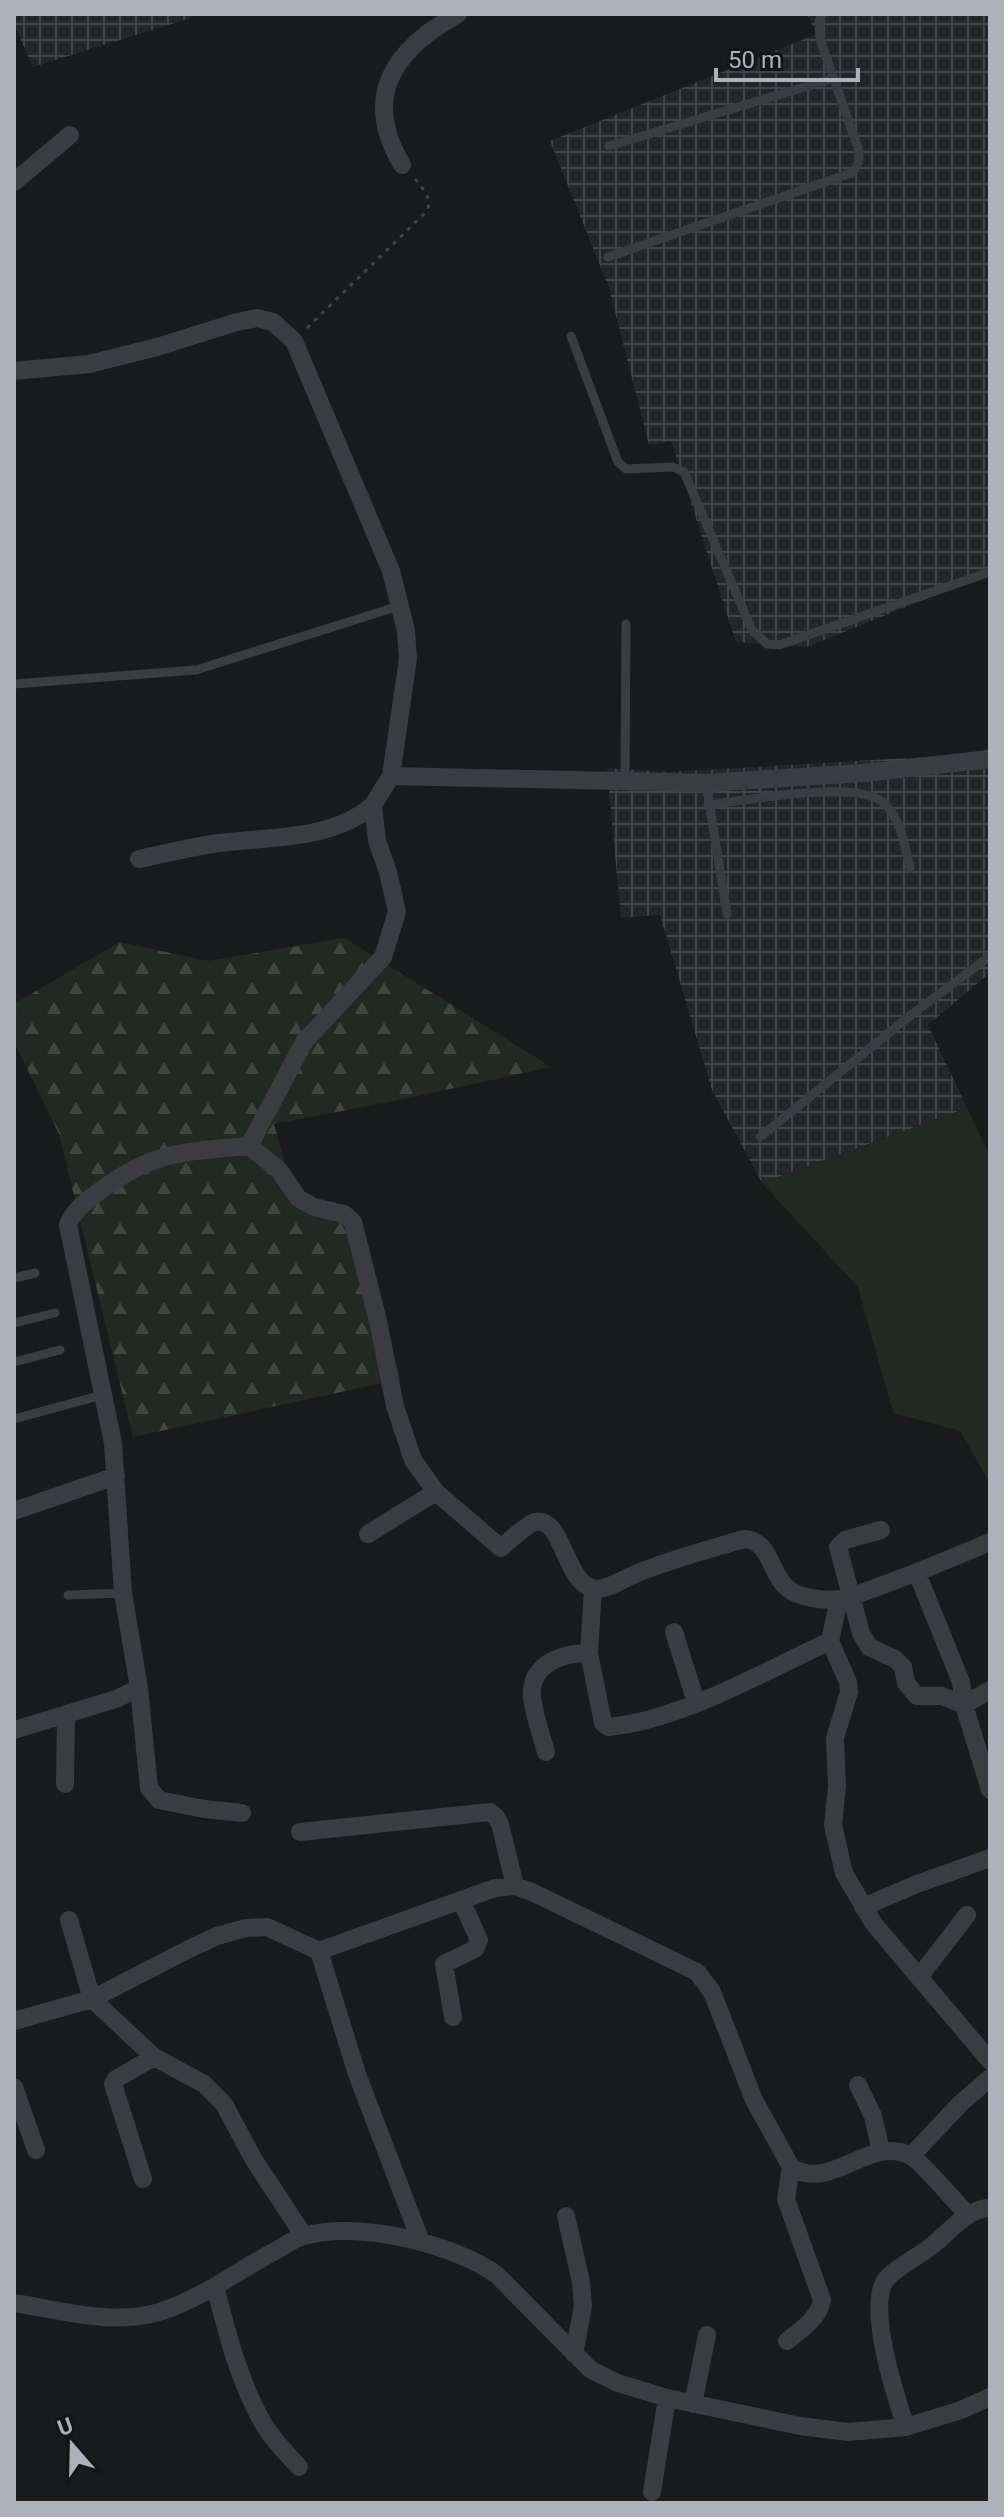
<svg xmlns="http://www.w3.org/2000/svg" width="1004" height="2517" viewBox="0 0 1004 2517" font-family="Roboto,sans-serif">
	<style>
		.industrial { fill: url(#industrial-grid) }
		.green { fill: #212a22 }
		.forest { fill: url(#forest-firs) }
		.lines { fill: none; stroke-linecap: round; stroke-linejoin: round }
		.path { stroke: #404348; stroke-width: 3; stroke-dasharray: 4 6; stroke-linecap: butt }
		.service { stroke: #3a3c41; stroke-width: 9 }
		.minor { stroke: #3a3c41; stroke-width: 18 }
	</style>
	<defs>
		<pattern id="industrial-grid" width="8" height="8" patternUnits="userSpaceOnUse" patternTransform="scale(2)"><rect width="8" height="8" fill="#252629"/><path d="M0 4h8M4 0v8" fill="none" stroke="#424346"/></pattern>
		<pattern id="forest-firs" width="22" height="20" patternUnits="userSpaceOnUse" patternTransform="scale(2)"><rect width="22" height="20" fill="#212a22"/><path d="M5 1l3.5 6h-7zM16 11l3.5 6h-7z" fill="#3f4640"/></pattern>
	</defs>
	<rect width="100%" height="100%" fill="#191a1c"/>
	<path class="industrial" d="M14 14H190L191 18 33 67 14 24Z
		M807 14H990V573L807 647 736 642 671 441 649 445 609 288 550 141 817 34Z
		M990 747V973L928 1025 967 1108 762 1183 712 1090 660 915 621 918 607 768 669 772 976 754Z"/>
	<path class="green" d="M967 1108 990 1156V1483L960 1431 893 1413 858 1287 762 1183Z"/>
	<path class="forest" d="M344 938 551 1067 404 1099 274 1124 297 1207 350 1225 401 1379 133 1437 59 1134 14 1042V1004L120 942 208 961Z"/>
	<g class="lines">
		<path class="path" d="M307 328 427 211C432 199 424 189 415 179"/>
		<path class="service" d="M609 146 834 78
			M608 257 851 173C860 165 860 159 858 148L820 39 819 21 823 14
			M571 336 618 462 626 469 673 467 684 472 752 630 767 644 779 645 990 572
			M14 684 196 670 399 606
			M625 783 626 624
			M706 783 727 914
			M708 805C744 801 860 778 885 804 901 821 905 846 910 868
			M760 1137 911 1015 990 956
			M14 1278 35 1273
			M14 1323 55 1313
			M14 1362 60 1350
			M14 1419 102 1395
			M68 1595 123 1593"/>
		<path class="minor" d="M402 165C372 114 379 71 427 34 437 26 448 21 458 14
			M14 182 70 135
			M14 371 89 364 157 347 237 322 257 318 273 322 294 341 391 571 406 631 408 659 391 776 373 805 377 841 388 872 397 912 383 957 304 1042 249 1146C183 1152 152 1151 97 1193 86 1201 72 1212 68 1225L113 1443 123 1593 139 1688 149 1788 159 1800 204 1809 242 1813
			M391 776 706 783 863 773 990 759
			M139 859C163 854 187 848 212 844 263 836 331 842 373 805
			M249 1146 279 1170 298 1198 314 1207 344 1214 353 1222 378 1321 395 1406 413 1460 436 1492 501 1548C508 1542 527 1524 535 1522 563 1516 564 1580 592 1588 605 1592 621 1580 633 1575 668 1560 707 1550 744 1539 771 1541 769 1571 786 1587 797 1598 824 1601 839 1599 851 1598 864 1592 875 1588 914 1574 952 1558 990 1542
			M14 1511 116 1476
			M881 1530 845 1540 838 1547 861 1633 869 1647 895 1659 903 1667 906 1683 917 1696H942L964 1705 990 1690
			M368 1534 436 1492
			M917 1573 961 1682 964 1705 990 1790
			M593 1588 589 1653 603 1723 608 1727C679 1721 765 1671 830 1641
			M839 1599 830 1641 848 1682 849 1692 835 1738 837 1786 833 1825 844 1873 874 1924 990 2061
			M674 1632 696 1702
			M14 1730 116 1699 139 1688
			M546 1752C541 1734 534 1715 532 1697 529 1664 564 1652 589 1653
			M65 1784 66 1714
			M300 1832 490 1812 496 1817 500 1824 515 1886
			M863 1907 917 1884 990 1858
			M69 1920 92 1999 154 2057 204 2084 224 2104 254 2160 304 2236
			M319 1951 357 2074 421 2242
			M919 1977 967 1915
			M453 2017 444 1964 475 1949 479 1940 462 1902
			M14 2021 92 1999 189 1949 217 1936 246 1928 267 1927 319 1951 495 1888 515 1886 532 1892 697 1972 712 1992 754 2100 791 2167C830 2193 871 2134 911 2156 923 2163 956 2203 968 2215
			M858 2085 873 2116 881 2151
			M14 2087 36 2150
			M911 2156 961 2103 990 2078
			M143 2179 113 2084 116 2079 154 2057
			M566 2216 581 2282 583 2306 574 2354
			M215 2286C227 2333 239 2381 263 2423 272 2439 286 2453 299 2467
			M14 2303C60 2310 113 2326 159 2312 202 2299 238 2270 277 2250 286 2245 295 2238 304 2236 356 2220 455 2244 497 2275L591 2370 618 2383 667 2398 800 2426 848 2432 906 2427 961 2410 990 2397
			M787 2341C801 2330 819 2318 822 2300L786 2199 791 2167
			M693 2404 707 2335
			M906 2427C896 2398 864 2300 888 2277 901 2264 920 2256 934 2244 950 2231 968 2208 990 2208
			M652 2492 667 2398"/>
	</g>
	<rect width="1004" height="2517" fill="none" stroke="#acb2bb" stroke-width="32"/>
	<g transform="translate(72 2445) rotate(340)" stroke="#141517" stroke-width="6" paint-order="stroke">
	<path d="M0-6L14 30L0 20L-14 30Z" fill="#acb2bb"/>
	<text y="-12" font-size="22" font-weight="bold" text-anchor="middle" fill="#acb2bb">U</text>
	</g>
	<path d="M716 68v12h142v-12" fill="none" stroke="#acb2bb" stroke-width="4"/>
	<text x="728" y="68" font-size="24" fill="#acb2bb" stroke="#141517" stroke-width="6" paint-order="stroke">50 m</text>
</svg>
